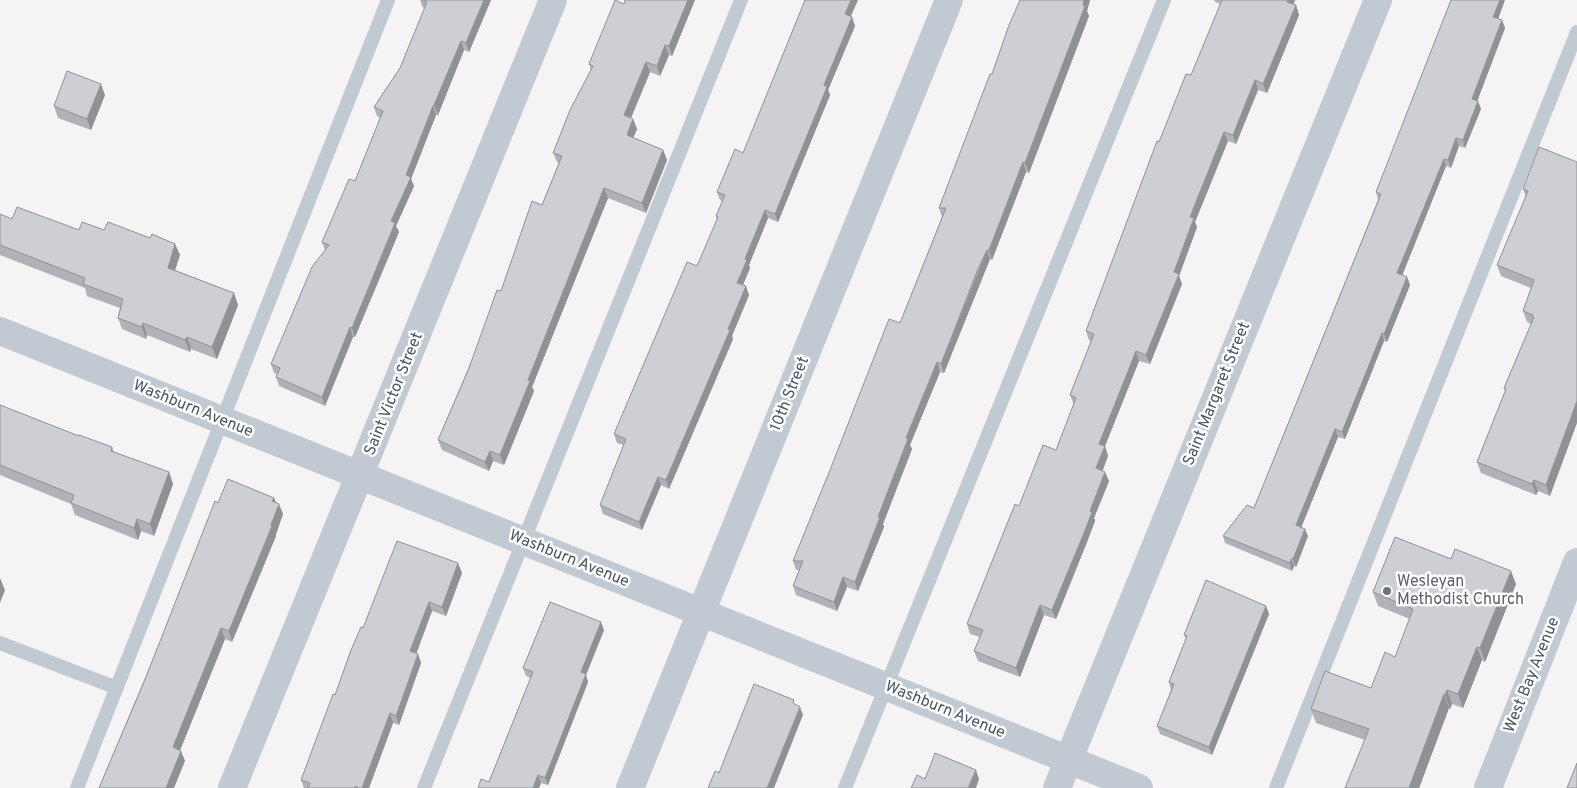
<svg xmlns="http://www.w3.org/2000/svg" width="1577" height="788" viewBox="0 0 1577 788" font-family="Overpass,sans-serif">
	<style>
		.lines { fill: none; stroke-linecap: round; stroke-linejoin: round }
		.service { stroke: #c1cad2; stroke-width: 14 }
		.minor { stroke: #c1cad2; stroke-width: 28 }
		.tertiary { stroke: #c1cad2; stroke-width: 28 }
		.wall { fill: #b0b2b7 }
		.shaded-wall { fill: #909195 }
		.building { fill: #cdcfd5; stroke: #909195 }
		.worship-dot { fill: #6b7280; stroke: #fff; stroke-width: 2 }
		.labels { text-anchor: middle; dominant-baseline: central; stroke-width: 5; stroke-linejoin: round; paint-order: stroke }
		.street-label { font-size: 16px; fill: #4a5661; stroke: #fff }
		.worship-label { font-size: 16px; fill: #5b616d; stroke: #fff; text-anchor: start }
	</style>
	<rect width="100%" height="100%" fill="#f5f3f3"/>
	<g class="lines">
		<path class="service" d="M0 643 117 688
			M77 788 388 0
			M424 788 741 0
			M845 788 1164 0
			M1276 788 1577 32"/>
		<path class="minor" d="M0 331 1139 788
			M232 788 553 0
			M1057 788 1378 0"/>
		<path class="tertiary" d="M630 788 949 0
			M1488 788 1577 562"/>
	</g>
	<path class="wall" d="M420 0H491L469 52 464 50 438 115H436L411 179 414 186 396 226 399 232 355 337H353L325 406 279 386 276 377 277 374 274 373 271 364 325 250 322 242 355 181 381 118 377 116 374 107 400 68 425 8H423Z
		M695 0 672 56 669 55 660 76 650 72 631 118 633 119 637 129 633 138 663 150 667 160 646 213 608 198 532 387 534 391 504 465 493 461 489 471 442 450 438 440 501 291 542 205 559 163 557 162 553 153 591 70 589 64 624 4Z
		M1020 0H1090L1087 11 1089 16 1029 173 1026 172 992 260 990 259 982 279 944 373 940 372 910 445 912 449 883 524 884 527 858 591 847 587 837 611 796 595 793 586 799 570H796L793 561 900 323 942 217 939 208 992 74Z
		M1214 0H1295L1293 4 1296 5 1299 15 1267 93 1258 90 1236 144 1228 141 1195 222 1197 227 1179 276 1182 284 1150 364 1139 361 1105 446 1108 456 1102 471 1109 481 1094 518 1095 521 1087 542 1056 619 1044 615 1020 677 978 661 974 651 980 637 970 634 967 624 1019 506 1056 450 1074 405 1070 395 1091 341 1089 340 1086 331 1159 142 1191 75 1216 15 1220 4 1215 2Z
		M851 17 855 26 828 90 830 95 778 222 768 218 749 265 750 268 743 285 749 295 732 336 733 339 669 489 661 485 642 530 603 514 600 505 624 445 617 443 614 434 697 266 717 220 716 216 722 201 720 200 717 192 743 153Z
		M1498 19 1502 20 1505 28 1477 101 1481 109 1465 148 1459 146 1451 168 1446 166 1402 275 1407 277 1410 285 1387 342 1384 341 1345 439 1338 437 1301 527 1308 536 1296 567 1294 566 1292 571 1225 543 1223 536 1254 508 1378 200 1376 192Z
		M105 95 91 130 58 118 54 106Z
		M1577 162 1550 496 1538 491 1536 495 1481 473 1477 462 1505 392 1504 388 1531 324 1527 322 1523 311 1531 288 1501 276 1497 265 1526 197 1523 189Z
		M0 214 12 219 79 230H104L175 244 180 255 175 270 234 293 238 305 217 359 191 349 190 352 147 335 146 339 122 329 118 318 120 308 87 296 85 288 0 255Z
		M0 405 79 436 112 447 114 452 169 472 173 484 154 536 141 531 138 540 75 515 71 504 0 475Z
		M274 498 276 502 283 514 276 534V536L232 642 225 639 180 750 185 761 99 788 218 503Z
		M462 573 446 616 432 611 416 653 418 654 421 663 399 725 393 723 369 788H304L301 780 363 628Z
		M1516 584 1485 662 1482 660 1463 708 1452 704 1450 709 1449 708 1419 788H1345L1365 740 1316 723 1311 709 1371 688 1395 657 1410 619 1378 606 1373 592Z
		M1266 606 1269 614 1212 755 1160 734 1157 726 1171 690 1169 682 1186 639 1184 635Z
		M604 630 586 675 588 682 548 785 541 783 539 788H478L489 782 531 678 526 676 523 668Z"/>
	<path class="shaded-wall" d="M484 0H491L469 52 466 43Z
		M688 0H695L672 56 669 46Z
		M851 0H858L848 23 845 14Z
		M1084 0H1090L1087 11 1089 16 1029 173 1025 163Z
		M1288 0H1295L1291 11 1287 2Z
		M1500 0H1505L1496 25 1493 17Z
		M1296 5 1299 15 1267 93 1263 84Z
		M852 17 855 26 828 90 830 95 778 222 775 214 824 85Z
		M1502 20 1505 28 1475 107 1472 99Z
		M461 41 464 50 438 115 434 105Z
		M665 45 669 55 660 76 657 66Z
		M646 62 650 72 628 125 624 115Z
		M1255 80 1258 90 1236 144 1233 135Z
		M101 84 105 95 91 130 87 119Z
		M1478 101 1481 109 1465 148 1463 140Z
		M433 106 436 115 411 179 414 186 396 226 399 232 355 337 352 328 391 221 406 175Z
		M633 119 637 129 630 145 627 135Z
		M1224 132 1228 141 1195 222 1197 227 1179 276 1182 284 1150 364 1146 355 1190 217Z
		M1456 138 1459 146 1451 168 1448 160Z
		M663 150 667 160 646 213 642 203Z
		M1444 159 1446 166 1400 281 1397 273Z
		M1023 162 1026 172 992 260 989 250Z
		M604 188 608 198 532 387 534 391 504 465 500 455 528 380Z
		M765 210 768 218 749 265 750 268 740 292 737 283 745 259Z
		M175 244 180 255 172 279 168 268Z
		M987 250 990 259 944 373 941 364Z
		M1407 277 1410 285 1387 342 1384 334Z
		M746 286 749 295 732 336 733 339 669 489 666 480Z
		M234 293 238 305 217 359 212 347Z
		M143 323 147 335 146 339 142 327Z
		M350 327 353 337 325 406 322 397Z
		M1382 333 1384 341 1345 439 1342 432Z
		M187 337 191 349 190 352 185 340Z
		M1136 351 1139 361 1105 446 1108 456 1100 478 1096 468 1099 444Z
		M937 362 940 372 910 445 912 449 883 524 884 527 858 591 855 582 906 438Z
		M1577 401V423L1550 496 1546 485Z
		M1335 429 1338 437 1299 533 1296 525Z
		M490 451 493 461 489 471 485 462Z
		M169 472 173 484 154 536 150 524Z
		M1105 472 1109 481 1094 518 1095 521 1087 542 1056 619 1052 610Z
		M658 477 661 485 642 530 639 522Z
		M1534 480 1538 491 1536 495 1532 484Z
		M274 498 278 508 279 504 283 514 276 534V536L232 642 229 631 271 525 272 501Z
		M137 519 141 531 138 540 134 528Z
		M1305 529 1308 536 1296 567 1293 559Z
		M1291 559 1294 566 1292 571 1290 563Z
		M458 563 462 573 446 616 442 607Z
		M1511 571 1516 584 1485 662 1480 648Z
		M843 577 847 587 837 611 834 602Z
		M0 578 5 590 0 603Z
		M429 602 432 611 414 660 410 651Z
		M1040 605 1044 615 1020 677 1016 668Z
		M1266 606 1269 614 1212 755 1209 747Z
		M601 622 604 630 586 675 588 682 548 785 545 778 581 672Z
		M221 628 225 639 177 758 173 747Z
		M1477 647 1482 660 1463 708 1458 694Z
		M418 654 421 663 399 725 396 716Z
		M1447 690 1452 704 1450 709 1445 695Z
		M1444 694 1449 708 1419 788H1409Z
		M800 707 803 715 774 788H767Z
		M390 713 393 723 369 788H362Z
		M181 751 185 761 174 788H166Z
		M976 770 979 779 976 788H968Z
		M538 775 541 783 539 788H533Z"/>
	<path class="building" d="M423 0H484L466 43 461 41 434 105 433 106 406 175 411 177 391 221 395 223 352 328 350 327 322 397 276 377 280 368 271 364 312 267 329 245 322 242 349 179 355 181 383 111 374 107 400 68 427 2Z
		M615 0 624 4 625 0H688L669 46 665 45 657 66 646 62 624 115 633 119 627 135 663 150 642 203 604 188 528 380 530 381 500 455 490 451 485 462 438 440 469 368 497 290 501 291 532 201 542 205 562 156 553 153 570 110 593 66 589 64Z
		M805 0H851L845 14 852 17 824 85 827 87 775 214 765 210 745 259 747 260 737 283 746 286 728 329 730 330 666 480 658 477 639 522 600 505 626 439 614 434 687 262 697 266 718 217 716 216 725 195 717 192 735 149 743 153Z
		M1020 0H1084L1083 5 1085 6 1025 163 1023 162 989 250H987L978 269 941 364 937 362 906 438 908 439 878 517H880L855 582 843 577 834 602 793 586 803 561H793L830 470 889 319 900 323 946 208H939L990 74H992L1009 25Z
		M1222 0H1288L1287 2 1296 5 1263 84 1255 80 1233 135 1224 132 1190 217 1194 218 1174 272 1179 274 1146 355 1136 351 1099 444 1105 446 1096 468 1105 472 1090 511 1092 512 1084 533 1052 610 1040 605 1016 668 974 651 983 630 967 624 1015 504 1019 506 1043 445 1056 450 1076 398 1070 395 1094 334 1086 331 1157 141 1159 142 1186 74 1191 75Z
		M1451 0H1500L1493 17 1502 20 1472 99 1478 101 1463 140 1456 138 1448 160 1444 159 1397 273 1407 277 1384 334 1382 333 1342 432 1335 429 1296 525 1305 529 1293 559H1291L1290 563 1223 536 1247 505 1254 508 1381 194 1376 192Z
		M67 71 101 84 87 119 54 106Z
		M1539 147 1577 162V401L1546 485 1534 480 1532 484 1477 462 1506 389 1504 388 1534 317H1532L1533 315 1523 311 1534 280 1497 265 1528 191 1523 189Z
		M17 207 79 230 82 222 104 230 108 222 150 238 152 234 175 244 168 268 234 293 212 347 187 337 185 340 143 323 142 327 118 318 123 299 83 284 85 278 0 245V214L12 219Z
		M0 405 79 436V435L112 447 111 451 169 472 150 524 137 519 134 528 71 503 74 495 0 465Z
		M228 479 274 498 272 501 279 504 271 525 272 526 229 631 221 628 173 747 181 751 166 788H99L146 677 215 501 218 503Z
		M1395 537 1451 559 1455 549 1511 571 1480 648 1477 647 1458 694 1447 690 1445 695 1444 694 1409 788H1345L1369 729 1311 709 1325 671 1371 688 1385 652 1395 657 1413 609 1373 592Z
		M397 541 458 563 442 607 429 602 410 651 418 654 396 716 390 713 362 788H359L355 786V788H308L310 783 301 780 333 694 335 695 351 650 361 627 363 628Z
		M1206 580 1266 606 1209 747 1157 726 1174 684 1169 682 1187 636 1184 635Z
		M550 602 601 622 581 672 586 674 545 778 538 775 533 788H478L481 779 489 782 533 672 523 668Z
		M754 684 794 700 793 703 800 707 767 788H708L715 771 719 773Z
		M935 753 976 770 968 788H911L917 775 925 779Z
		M1577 763V788H1567Z"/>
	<circle class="worship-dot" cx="1387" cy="591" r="5"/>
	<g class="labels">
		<g class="street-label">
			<text transform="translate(394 394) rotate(-68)">Saint Victor Street</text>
			<text transform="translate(790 394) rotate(-68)">10th Street</text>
			<text transform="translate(1217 394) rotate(-68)">Saint Margaret Street</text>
			<text transform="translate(193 409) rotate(22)">Washburn Avenue</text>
			<text transform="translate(569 559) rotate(22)">Washburn Avenue</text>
			<text transform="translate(1532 675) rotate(-68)">West Bay Avenue</text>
			<text transform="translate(945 710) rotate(22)">Washburn Avenue</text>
		</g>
		<g class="worship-label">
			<text x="1397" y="582">Wesleyan<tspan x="1397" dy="18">Methodist Church</tspan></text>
		</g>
	</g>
</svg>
